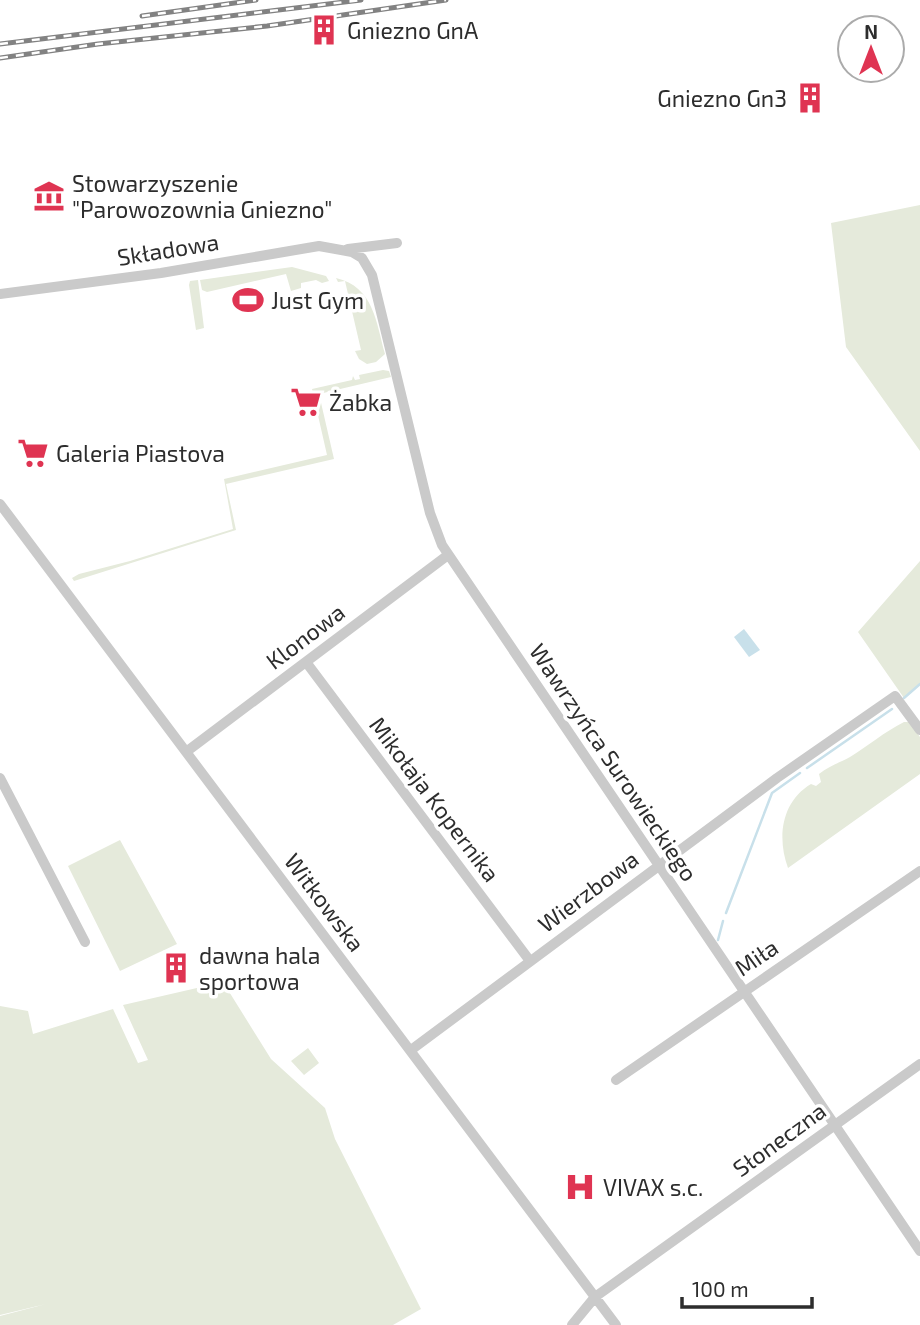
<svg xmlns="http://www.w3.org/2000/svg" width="920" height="1325" viewBox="0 0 920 1325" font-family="'Exo 2',sans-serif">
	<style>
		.green { fill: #e5eadb }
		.water { fill: #c8e0ea }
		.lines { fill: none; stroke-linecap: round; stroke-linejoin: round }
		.stream { stroke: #c8e0ea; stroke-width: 2.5 }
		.minor { stroke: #cacaca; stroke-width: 10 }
		.rail-casing { stroke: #828282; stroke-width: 5 }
		.rail { stroke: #fff; stroke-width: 2.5; stroke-dasharray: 8; stroke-linecap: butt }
		.labels { text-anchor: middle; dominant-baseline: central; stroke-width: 7; stroke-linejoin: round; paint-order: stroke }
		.poi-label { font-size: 23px; fill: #2d2d2d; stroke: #fff; text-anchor: start }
		.street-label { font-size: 23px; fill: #2d2d2d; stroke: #fff }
	</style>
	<rect width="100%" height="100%" fill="#fff"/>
	<path class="green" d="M920 205V451L846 347 831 223Z
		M292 267 326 276 329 281 322 283 316 280 301 283V288L291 291 286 274 207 292 202 290 200 280Z
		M336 278C374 287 376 322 385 354L376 362 367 364 359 359 355 351 361 350 345 281 338 282Z
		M198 280 204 328 196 330 189 285 190 281Z
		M383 370 389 371 391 377 319 394 334 459 226 484 236 530 74 581 72 578 79 574 130 561 233 529 224 479 327 455 312 389 352 380 353 376 355 380 360 379 359 375Z
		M920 561V684L904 698 858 632Z
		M904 722H910L920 737V774L788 868C777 838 781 802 811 784L816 786 821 782 819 774C829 766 839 763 850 757 868 746 884 732 904 722Z
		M120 840 177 944 120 971 68 866Z
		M223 982 271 1059 325 1108 335 1139 421 1309 393 1325H0V1316L46 1304 0 1315V1006L28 1011 33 1034 113 1009 138 1063 148 1060 123 1005Z
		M308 1048 319 1063 304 1075 291 1061Z"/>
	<path class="water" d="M744 629 760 650 749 657 734 637Z"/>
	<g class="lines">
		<path class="stream" d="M904 698 920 684
			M807 768 892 709
			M726 913 772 793 800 773
			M718 940 723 921"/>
		<path class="minor" d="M348 249 397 243
			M0 294 161 273 319 246 352 252 362 258 372 275 430 513 442 545 920 1251
			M0 504 616 1325
			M306 662 530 961
			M186 752 448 555
			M0 778 85 942
			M411 1050 777 778 895 696 920 730
			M616 1080 920 871
			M572 1325 595 1297 920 1064"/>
		<g class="rail-casing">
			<path id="rail" d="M142 16 256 0
				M0 44 361 0
				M0 58 98 44 267 26 446 0"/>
		</g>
		<use href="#rail" class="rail"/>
	</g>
	<defs>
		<g id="building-bare" transform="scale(2.415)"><path d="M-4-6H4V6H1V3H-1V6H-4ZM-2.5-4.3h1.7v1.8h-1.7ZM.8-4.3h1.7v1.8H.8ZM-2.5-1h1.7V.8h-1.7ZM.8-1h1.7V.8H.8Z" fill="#df3452" stroke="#fff" stroke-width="2.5" paint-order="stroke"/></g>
		<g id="museum-bare" transform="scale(2.415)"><path d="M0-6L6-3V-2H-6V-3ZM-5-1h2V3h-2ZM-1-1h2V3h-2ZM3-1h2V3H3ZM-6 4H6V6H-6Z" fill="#df3452" stroke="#fff" stroke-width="2.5" paint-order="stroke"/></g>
		<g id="stadium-bare" transform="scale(2.415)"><path d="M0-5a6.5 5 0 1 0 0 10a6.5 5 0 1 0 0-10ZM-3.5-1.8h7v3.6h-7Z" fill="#df3452" stroke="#fff" stroke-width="2.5" paint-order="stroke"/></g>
		<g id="supermarket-bare" transform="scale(2.415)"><path d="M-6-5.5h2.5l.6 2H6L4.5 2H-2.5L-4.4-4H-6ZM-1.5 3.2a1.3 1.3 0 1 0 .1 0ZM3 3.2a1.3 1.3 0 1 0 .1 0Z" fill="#df3452" stroke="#fff" stroke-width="2.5" paint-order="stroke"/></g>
		<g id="hospital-bare" transform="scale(2.415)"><path d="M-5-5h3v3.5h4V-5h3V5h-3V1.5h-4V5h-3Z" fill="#df3452" stroke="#fff" stroke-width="2.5" paint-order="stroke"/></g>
	</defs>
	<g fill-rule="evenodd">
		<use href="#building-bare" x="324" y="30"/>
		<use href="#building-bare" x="810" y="98"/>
		<use href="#museum-bare" x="49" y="196"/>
		<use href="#stadium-bare" x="248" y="300"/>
		<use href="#supermarket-bare" x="306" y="402"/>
		<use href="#supermarket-bare" x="33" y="453"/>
		<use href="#building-bare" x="176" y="968"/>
		<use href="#hospital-bare" x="580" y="1187"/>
	</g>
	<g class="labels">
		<g class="poi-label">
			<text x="347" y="30">Gniezno GnA</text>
			<text x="787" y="98" text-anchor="end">Gniezno Gn3</text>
			<text x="72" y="183">Stowarzyszenie<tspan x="72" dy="26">"Parowozownia Gniezno"</tspan></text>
			<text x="271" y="300">Just Gym</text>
			<text x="329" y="402">Żabka</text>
			<text x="56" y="453">Galeria Piastova</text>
			<text x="199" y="955">dawna hala<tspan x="199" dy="26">sportowa</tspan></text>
			<text x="603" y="1187">VIVAX s.c.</text>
		</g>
		<g class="street-label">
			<text transform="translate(168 249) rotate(-9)">Składowa</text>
			<text transform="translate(305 636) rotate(-37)">Klonowa</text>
			<text transform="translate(614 762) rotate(56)">Wawrzyńca Surowieckiego</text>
			<text transform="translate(435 799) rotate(53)">Mikołaja Kopernika</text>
			<text transform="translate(588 891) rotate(-37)">Wierzbowa</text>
			<text transform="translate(325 902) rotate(53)">Witkowska</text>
			<text transform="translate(756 957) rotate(-34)">Miła</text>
			<text transform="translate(779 1139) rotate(-36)">Słoneczna</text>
		</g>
	</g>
	<g transform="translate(871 49)"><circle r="33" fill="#ffffff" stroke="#ababab" stroke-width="2"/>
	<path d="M0-5L12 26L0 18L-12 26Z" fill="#df3452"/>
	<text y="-10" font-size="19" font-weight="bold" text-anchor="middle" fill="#2d2d2d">N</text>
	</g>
	<path d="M682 1297v10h130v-10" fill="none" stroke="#2d2d2d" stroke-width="3.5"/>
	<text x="692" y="1297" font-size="21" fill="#2d2d2d" stroke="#ffffff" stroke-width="5" paint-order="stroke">100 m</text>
</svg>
